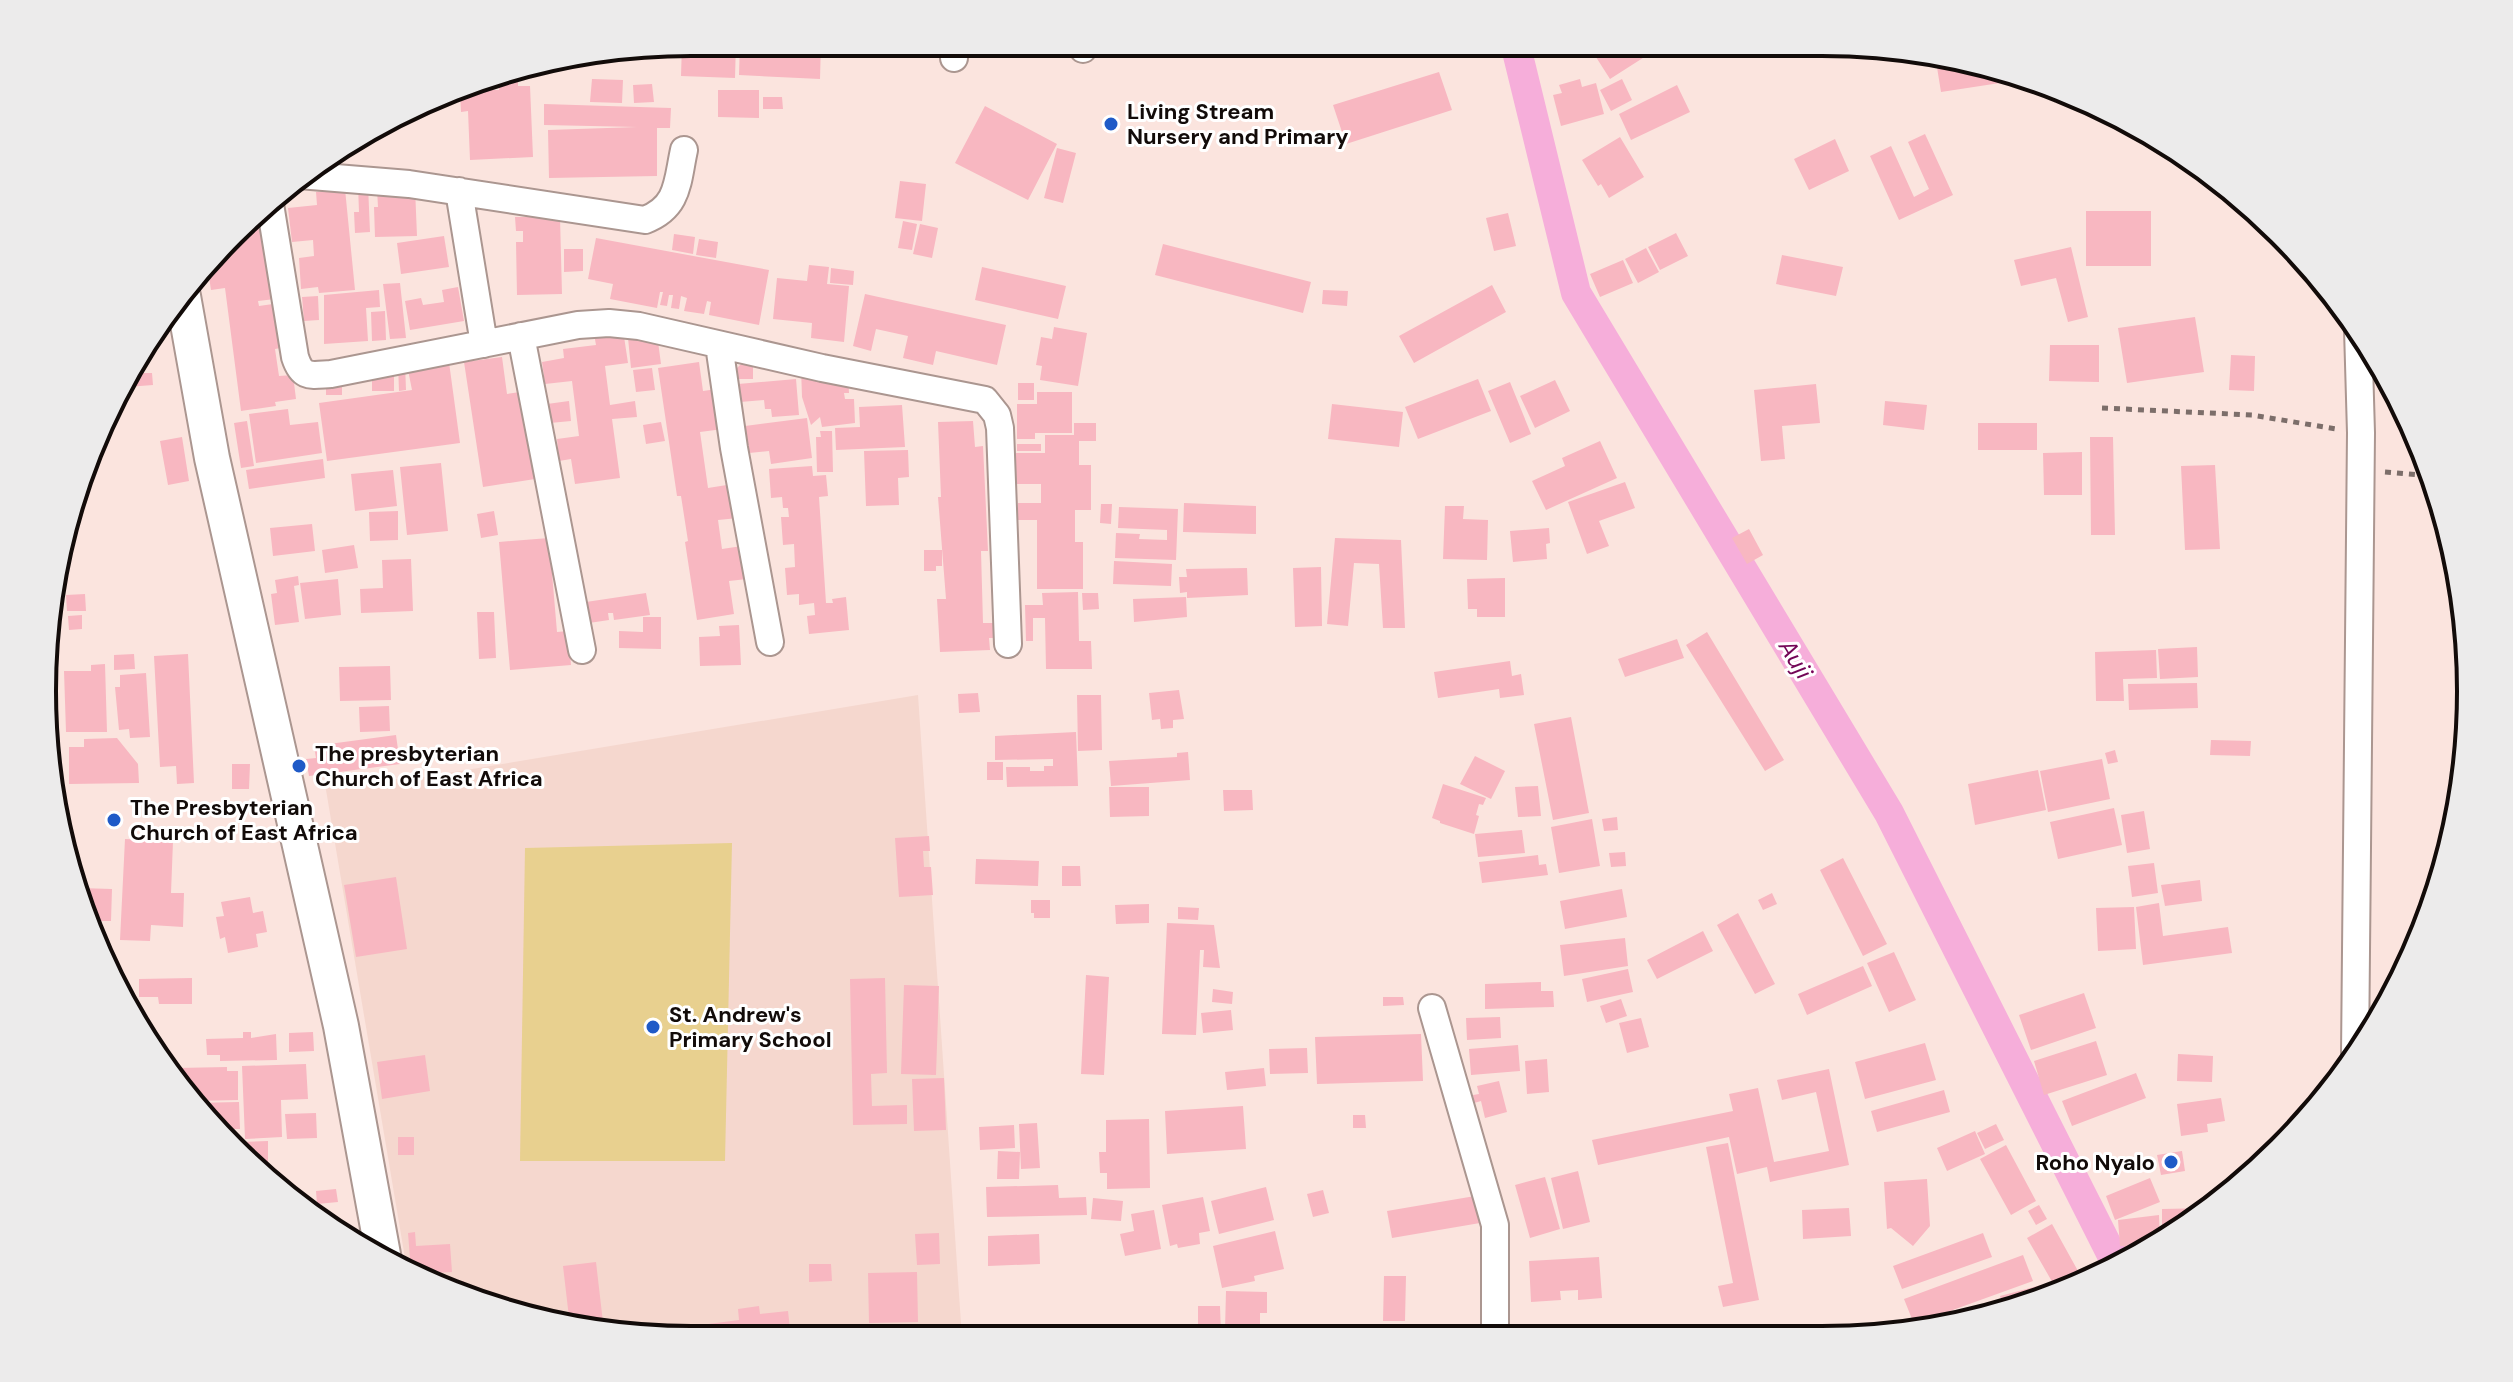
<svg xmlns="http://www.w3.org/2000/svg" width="2513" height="1382" viewBox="0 0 2513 1382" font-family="'DM Sans',sans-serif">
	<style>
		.built { fill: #f5d7ce }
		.green { fill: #e8d08f }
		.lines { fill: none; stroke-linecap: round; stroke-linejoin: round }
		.canal { stroke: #f6aeda; stroke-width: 30 }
		.building { fill: #f8b7c1 }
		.minor-casing { stroke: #ab9690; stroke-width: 30 }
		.tertiary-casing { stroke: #ab9690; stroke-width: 38 }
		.path { stroke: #7c6e6a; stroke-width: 5; stroke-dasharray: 6 6; stroke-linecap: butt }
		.minor { stroke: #fff; stroke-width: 26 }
		.tertiary { stroke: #fff; stroke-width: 34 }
		.poi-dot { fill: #1f5ac7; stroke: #fff; stroke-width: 3 }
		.labels { text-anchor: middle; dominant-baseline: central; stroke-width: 6; stroke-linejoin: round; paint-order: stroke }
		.poi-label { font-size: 22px; font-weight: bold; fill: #120b09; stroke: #fff; text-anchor: start }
		.water-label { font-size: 24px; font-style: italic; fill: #720556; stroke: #fff }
		.rim { fill: none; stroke: #120b09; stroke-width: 4 }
	</style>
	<rect width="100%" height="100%" fill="#fbe4de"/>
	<path class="built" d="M918 695 962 1338 649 1339 523 1318 407 1270 325 784 424 777Z"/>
	<path class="green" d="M732 843 725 1161H520L525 848Z"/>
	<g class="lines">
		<path class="canal" d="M1515 43 1576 293 1889 813 2116 1263"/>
	</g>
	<path class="building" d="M691 42H736L735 78 681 76 682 44Z
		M740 42H821L820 79 739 75Z
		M1587 43H1638L1646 56 1610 79Z
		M1644 43H1667L1652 54Z
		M1935 55 1990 64 2026 79 1941 92Z
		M1439 72 1452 110 1346 144 1333 105Z
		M518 79V86H530L533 157 470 160 468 111 461 112 460 93H467V85L474 81 484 80V90H499V80Z
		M592 79 623 80 622 103 590 102Z
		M1580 79 1582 87 1596 83 1604 114 1561 126 1553 95 1562 93 1559 85Z
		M1622 79 1632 100 1611 111 1600 90Z
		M652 84 654 102 634 103 633 85Z
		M1677 85 1690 112 1631 140 1619 114Z
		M718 90H759V118L718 117Z
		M763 97H782L783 109H763Z
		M544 104 671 108 670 128H657V176L549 178 548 130 637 127 544 125Z
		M985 106 1057 144 1028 200 955 163Z
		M1925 134 1953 195 1899 220 1870 156 1891 146 1914 197 1929 189 1908 142Z
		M1620 137 1644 177 1609 198 1601 184 1598 186 1582 160Z
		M1835 139 1849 171 1809 190 1794 159Z
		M1057 148 1076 153 1063 203 1044 198Z
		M900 181 926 184 922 221 895 218Z
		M358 185H368L370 232 355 233 354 212H359Z
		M415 188 417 236 375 237 374 207H378L377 189Z
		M345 189 355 290 319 293 318 287 301 289 299 258 314 256 313 240 292 242 288 208 317 205 316 192Z
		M265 209 275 299 258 301 259 306 280 303 286 347 275 349 279 376 293 375 296 399 275 402 276 406 241 411 225 288 211 290 208 270Z
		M2086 211H2151V266H2086Z
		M1508 213 1516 246 1494 251 1486 218Z
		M515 217H560L562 294 517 295 516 242H523V231H516Z
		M903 221 917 224 912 250 898 248Z
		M920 224 938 228 932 258 913 254Z
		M1676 233 1688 256 1660 270 1648 247Z
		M674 234 695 237 693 254 672 250Z
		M444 236 449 267 401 274 397 243Z
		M596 238 769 270 759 325 709 315 711 302 707 301 704 314 684 311 687 298 681 296 679 309 671 308 673 295H669L667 306 660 305 663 292H660L657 308 610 299 613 284 588 279Z
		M699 239 718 242 716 258 696 255Z
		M1163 244 1311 282 1303 313 1155 275Z
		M2071 247 2088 317 2068 322 2056 278 2021 286 2014 260Z
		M1646 248 1659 272 1638 283 1625 259Z
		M564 249H583V271L564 272Z
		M1782 255 1843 267 1836 296 1776 284Z
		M1623 260 1633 283 1600 297 1590 274Z
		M809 265 829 267 827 284 849 286 844 342 811 338 812 323 773 319 777 278 807 281Z
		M982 267 1066 286 1058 319 975 300Z
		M831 268 854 271 853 285 830 283Z
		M400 283 406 338 390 339 383 284Z
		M1492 285 1506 312 1414 363 1399 336Z
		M458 287 464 321 410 330 405 301 421 298 423 305 444 302 442 290Z
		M379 290 380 307 366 308 368 341 324 344V295Z
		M1323 290 1348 291 1347 306 1322 304Z
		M865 294 1006 325 997 365 936 351 933 365 903 358 908 336 876 329 871 351 853 346Z
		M318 296 319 320 304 321 302 297Z
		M385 311 386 340 372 341 371 312Z
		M2195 317 2204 372 2127 383 2118 328Z
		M1054 327 1087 333 1078 386 1040 380 1042 366 1036 365 1041 337 1052 339Z
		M623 330 628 363 605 366 610 405 635 401 637 417 612 419 620 478 575 484 571 459 559 461 557 439 579 436 572 381 545 384 542 362 564 358 563 349 596 345 594 334Z
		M657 334 661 364 631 368 628 338Z
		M2050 345H2099V382L2049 381Z
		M448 355 460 443 327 461 319 403 412 390 406 360Z
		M2231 355 2255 356 2254 391 2229 390Z
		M502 357 507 394 520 392 535 479 483 487 464 362Z
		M746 359H753V379H738L737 368Z
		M699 362 703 391 717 389 723 429 700 432 708 488 733 484 738 518 718 520 722 549 742 546 747 579 729 581 734 614 697 620 685 542 688 541 681 496H677L658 368Z
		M405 364 406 390 399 391 398 365Z
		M652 368 655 390 636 392 633 370Z
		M801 368 848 376 849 393H844L845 399H854L855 423 822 427 820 417 811 425 802 397Z
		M372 371H394V391H372Z
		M132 373H152L153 385 127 387Z
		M796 379 799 415 772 417 771 409H765L764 400 740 402 738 384Z
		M1478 379 1491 411 1418 439 1405 407Z
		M1555 380 1570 411 1535 428 1520 396Z
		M326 382H342V395H326Z
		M1510 382 1531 434 1510 443 1488 391Z
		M1018 383H1034V400H1018Z
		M1816 384 1820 423 1782 426 1785 459 1761 461 1754 390Z
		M1037 392H1072V433H1035V439H1017V404H1037Z
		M569 401 571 421 550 423 547 404Z
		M1885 401 1927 405 1924 430 1883 425Z
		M1332 404 1403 412 1399 447 1328 439Z
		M902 405 905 447 836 450 835 428 860 427 859 407Z
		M288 409 290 425 318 422 322 453 256 463 249 414Z
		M807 418 812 458 771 464 769 451 749 453 745 426Z
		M247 421 254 466 241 468 234 423Z
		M973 421 975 447 983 446 988 551H981L983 623H993L994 638H989L990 650 940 652 937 599H946L938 497H941L938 422Z
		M661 422 665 441 646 444 643 425Z
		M1074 423H1096V441H1079V465H1091V510H1075V542H1083V589H1037V520H1018V503H1041V484H1016V453H1045V435H1074Z
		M1978 423H2037V450H1978Z
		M820 431H832L833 472H817L816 437H821Z
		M182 437 189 481 168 485 160 441Z
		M2090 437H2113L2115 535H2091Z
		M1600 441 1617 478 1546 510 1532 481 1565 466 1562 458Z
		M1017 444H1041V451H1017Z
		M908 450 909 477 898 478 899 505 866 506 864 451Z
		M2082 452V495H2044L2043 453Z
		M323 459 325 478 249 489 246 470Z
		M441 463 448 531 407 535 400 467Z
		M2215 465 2220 549 2185 550 2181 466Z
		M812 466 813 476 826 475 828 496 819 497 826 603H833L832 599 846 597 849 630 809 634 807 616 815 615 814 603 799 605V594L787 595 785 568 795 567 794 544 783 545 781 517H789L788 508H783L782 497 771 498 769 469Z
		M393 470 397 506 355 511 351 474Z
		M1625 482 1635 508 1599 521 1609 546 1587 554 1568 502Z
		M1184 503 1256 506V534L1183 532Z
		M1101 504H1112L1111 524 1100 523Z
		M1445 506H1464L1463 519 1488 520 1487 560 1443 559Z
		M1119 507 1178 509 1176 560 1115 558 1116 533 1140 534 1139 539 1167 540V530L1118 528Z
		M398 511V540L370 541 369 512Z
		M494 511 498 535 481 538 477 514Z
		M312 524 315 551 273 556 270 528Z
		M1549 528 1550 543 1546 544 1547 559 1513 562 1510 531Z
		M1749 529 1763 555 1747 564 1732 538Z
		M549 538 557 632 568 631 571 665 510 670 499 542Z
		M1335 538 1401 540 1405 628H1383L1379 564 1354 563 1348 626 1327 624Z
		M354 545 358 568 325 573 322 550Z
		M924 550H942V566H936V571H924Z
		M411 559 413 611 361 613 360 589 383 588 382 560Z
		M1114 561 1172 564 1171 586 1113 584Z
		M1321 567 1322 626 1295 627 1293 568Z
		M1247 568 1248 595 1187 598V592L1180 593 1179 577H1187L1186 569Z
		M298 576 299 585 294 586 299 622 275 625 271 594 277 593 275 580Z
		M1505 578V617H1477V609H1468L1467 579Z
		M338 579 341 615 305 619 300 583Z
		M1078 592 1079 641H1091L1092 669H1046L1045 618H1033V641H1026L1025 605H1043L1042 593Z
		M646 593 650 615 614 620 613 613H608L609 620 589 623 586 602Z
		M1082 593H1098L1099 609 1083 610Z
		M85 594 86 611H67L66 595Z
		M1186 597 1187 617 1134 622 1133 599Z
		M56 604H58L59 624H54Z
		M477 612H494L496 658 479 659Z
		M82 615V629L69 630 68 616Z
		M643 617H661V649L619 648V631L643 632Z
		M739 625 741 665 700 666 699 637 720 636 719 626Z
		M1707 632 1784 760 1765 771 1686 645Z
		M1677 639 1684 658 1625 677 1618 659Z
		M2197 647 2198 677 2160 679 2158 649Z
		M2156 650 2157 678 2123 679 2124 701H2096L2095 652Z
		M134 654 135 669 114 670V655Z
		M188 654 194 783 177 784 176 766 160 767 154 656Z
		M1510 661 1512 676 1521 674 1524 695 1500 698 1499 689 1438 698 1434 672Z
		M105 664 107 732H66L64 671H91V665Z
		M390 666 391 700 340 701 339 667Z
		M146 673 150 737 130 738 129 729 119 730 115 687H120V675Z
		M2197 683 2198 708 2129 710 2128 684Z
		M1179 690 1184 719 1173 720V728L1161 729 1160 719 1152 720 1149 693Z
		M978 693 980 712 959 713 958 694Z
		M1077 695H1101L1102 750 1078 751Z
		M389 706 390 731 360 732 359 707Z
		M1571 717 1589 813 1553 820 1534 724Z
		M1076 732 1078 786 1007 787 1006 767H1030V771H1044V766H1053V759L995 760V736Z
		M396 735 400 764 309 776 306 759 316 758 314 746Z
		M117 738 138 764 139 783 69 784V747H84V739Z
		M2211 740 2251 741 2250 756 2210 755Z
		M2115 750 2118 762 2108 764 2105 753Z
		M1188 752 1190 780 1111 786 1109 761 1177 757V753Z
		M1475 756 1505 771 1491 799 1460 784Z
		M2102 759 2110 799 2048 812 2040 771Z
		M987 762H1003V780H987Z
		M232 764H250L249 789H232Z
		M2038 770 2046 810 1975 825 1968 784Z
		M1443 784 1486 798 1483 805 1479 804 1476 815 1479 816 1474 834 1440 823V821L1432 818Z
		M1538 786 1541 816 1518 817 1515 787Z
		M1109 787H1149V816L1110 817Z
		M1223 790H1252L1253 810 1224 811Z
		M2114 808 2122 845 2058 859 2050 822Z
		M2144 811 2150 849 2127 853 2121 815Z
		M1617 817 1618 830 1604 831 1602 819Z
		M1592 819 1600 866 1559 873 1551 827Z
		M1522 830 1525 853 1478 857 1475 834Z
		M929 836 930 851H923L924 867H931L933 895 899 897 895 838Z
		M125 839 173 841 171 893H184L183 927 151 925 150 941 120 940Z
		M1625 852 1626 866 1611 867 1609 853Z
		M1538 855 1539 865 1546 864 1548 875 1482 883 1479 862Z
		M1843 858 1887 944 1863 956 1820 870Z
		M976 859 1039 861 1038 886 975 884Z
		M2154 863 2158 893 2132 897 2128 866Z
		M1062 866H1080L1081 886H1062Z
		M396 877 407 949 356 957 344 885Z
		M2200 880 2202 901 2165 906 2161 885Z
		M79 888 112 889 111 921H87Z
		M1622 889 1627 917 1565 929 1560 901Z
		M1772 893 1777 904 1763 910 1758 900Z
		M250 897 253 913 263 911 267 932 256 934 258 947 228 953 225 937 220 939 216 917 224 916 221 902Z
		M1031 900H1050V918H1034V913H1031Z
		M2159 903 2163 936 2228 927 2232 953 2143 965 2136 907Z
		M1149 904V923L1116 924 1115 905Z
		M1178 907 1199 908 1198 920 1178 919Z
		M2134 907 2136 949 2098 951 2096 908Z
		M1738 913 1775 984 1755 994 1717 925Z
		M1167 923 1214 925 1220 968 1203 967 1204 950H1200L1196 1035 1162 1034Z
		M1703 931 1713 951 1657 979 1647 960Z
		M1625 938 1628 966 1564 976 1560 945Z
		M1894 952 1916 1000 1889 1012 1867 963Z
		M1863 966 1872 986 1807 1015 1798 994Z
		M1628 969 1633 992 1587 1002 1582 979Z
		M1086 975 1109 977 1104 1075 1081 1074Z
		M192 978V1004H159L158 997H139V979Z
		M885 978 887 1073 871 1074 872 1106 907 1105V1124L853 1125 850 979Z
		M1541 982V991H1553L1554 1007 1485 1009V984Z
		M904 985 939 986 936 1075 901 1074Z
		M1213 989 1233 992 1232 1004 1212 1002Z
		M2084 993 2096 1028 2031 1050 2019 1015Z
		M1383 997H1403L1404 1005 1383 1006Z
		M1621 999 1627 1016 1606 1023 1600 1006Z
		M1231 1010 1233 1030 1203 1033 1201 1013Z
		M1500 1017 1501 1038 1467 1040 1466 1018Z
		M1641 1018 1649 1047 1627 1053 1619 1023Z
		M243 1032H251V1038L276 1034 277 1060 220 1061V1055H207L206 1039 243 1038Z
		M313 1032 314 1051 289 1052V1033Z
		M1421 1034 1423 1081 1317 1084 1315 1037Z
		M2096 1041 2107 1075 2044 1095 2034 1061Z
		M1925 1043 1936 1080 1865 1099 1855 1062Z
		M1518 1045 1520 1071 1471 1075 1469 1049Z
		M1307 1048 1308 1073 1270 1074 1269 1049Z
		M2178 1054 2213 1056 2212 1082 2177 1081Z
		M425 1055 430 1091 382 1099 377 1062Z
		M1547 1059 1549 1092 1527 1094 1525 1061Z
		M306 1064 308 1099 281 1100 282 1137 245 1139 242 1066Z
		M227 1067V1071H238V1100L192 1101 186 1091V1080H179L177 1077V1068Z
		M1264 1068 1266 1086 1227 1090 1225 1072Z
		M1829 1069 1849 1165 1770 1182 1767 1167 1737 1174 1729 1137 1598 1165 1592 1140 1733 1111 1729 1094 1758 1088 1774 1162 1829 1151 1816 1092 1782 1100 1777 1080Z
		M2136 1073 2146 1098 2072 1126 2062 1101Z
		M944 1078 946 1130 914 1131 912 1079Z
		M1499 1081 1507 1112 1485 1118 1481 1101 1474 1103 1473 1095 1479 1094 1477 1086Z
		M1944 1090 1950 1112 1877 1132 1871 1111Z
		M2221 1098 2225 1121 2207 1124 2208 1132 2181 1136 2177 1104Z
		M239 1102 240 1129H215L203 1119 193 1103Z
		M1243 1106 1246 1149 1167 1154 1165 1111Z
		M316 1113 317 1138 287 1139 285 1114Z
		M1353 1115H1365L1366 1128H1353Z
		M1149 1119 1150 1188 1107 1189V1173H1100L1099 1152H1106V1120Z
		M1037 1123 1040 1168 1021 1169 1019 1124Z
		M1996 1124 2004 1140 1985 1149 1977 1133Z
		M1014 1125 1015 1148 980 1150 979 1127Z
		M1975 1131 1985 1154 1947 1171 1937 1148Z
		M234 1132V1145L220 1133Z
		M398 1137H414V1155H398Z
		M268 1141V1172L240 1149 239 1142Z
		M1728 1143 1759 1300 1723 1307 1718 1286 1733 1283 1706 1147Z
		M2006 1145 2036 1201 2011 1215 1980 1159Z
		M998 1151 1020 1152 1019 1179H997Z
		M2182 1151 2185 1171 2161 1175 2157 1155Z
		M1578 1171 1590 1222 1563 1229 1551 1178Z
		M1545 1177 1560 1229 1530 1238 1515 1185Z
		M2150 1178 2160 1202 2115 1220 2106 1196Z
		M1927 1179 1930 1226 1913 1246 1891 1228 1887 1229 1884 1182Z
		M1058 1185 1059 1198 1086 1197 1087 1215 987 1217 986 1187Z
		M1266 1187 1274 1220 1219 1234 1211 1201Z
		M336 1189 338 1202 317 1204 316 1191Z
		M1323 1190 1329 1213 1313 1217 1307 1194Z
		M1475 1196 1480 1223 1392 1238 1387 1211Z
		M1203 1197 1210 1231 1199 1233 1200 1244 1178 1248 1177 1244 1170 1246 1162 1205Z
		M1093 1198 1123 1201 1121 1221 1091 1219Z
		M2039 1205 2047 1219 2036 1225 2028 1211Z
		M1849 1208 1851 1236 1803 1239 1802 1210Z
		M2209 1208 2182 1231 2162 1234V1209Z
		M1154 1210 1161 1249 1125 1256 1120 1234 1134 1231 1131 1214Z
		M2159 1215 2160 1242 2125 1259 2124 1246H2120L2118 1220Z
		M2052 1224 2083 1280 2058 1292 2027 1238Z
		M1275 1231 1284 1269 1254 1276 1255 1281 1222 1288 1213 1246Z
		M415 1232 416 1246 450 1244 452 1272 417 1274 411 1271 408 1233Z
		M939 1233 940 1264 917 1265 915 1234Z
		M1983 1233 1992 1257 1902 1289 1893 1266Z
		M1039 1234 1040 1264 988 1266V1236Z
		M2023 1255 2033 1281 1914 1324 1904 1299Z
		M1599 1257 1602 1298 1578 1300V1290L1560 1291 1561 1300 1531 1302 1529 1261Z
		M596 1262 604 1331 570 1326 563 1266Z
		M809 1264H831L832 1281 809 1282Z
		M917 1272 918 1322 869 1323 868 1273Z
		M1384 1276H1406L1405 1321H1383Z
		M464 1281 466 1294 440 1283Z
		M2041 1285 2045 1299 2031 1305 1990 1315 1986 1303 2001 1299 2000 1296Z
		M1226 1291 1267 1292V1313H1260V1331L1225 1330Z
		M759 1306 760 1314 788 1311 791 1338 649 1339 624 1335 739 1320 738 1309Z
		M1198 1306H1220L1221 1337H1149V1331L1198 1330Z
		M1329 1325 1392 1326 1391 1336H1329Z
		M831 1328V1338H806V1329Z
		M1307 1328H1325V1336H1308Z
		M1824 1328 1826 1335H1803V1334Z
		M1570 1329V1336H1526V1334Z
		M1146 1334V1337H1125V1335Z"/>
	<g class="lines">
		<g class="minor-casing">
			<path id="minor" d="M953 42 954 58
				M1083 42V49
				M299 175 409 184 645 220C679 207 677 182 684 150
				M459 191 484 344
				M270 204 295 357C302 379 311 375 331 374L578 325 609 323 639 326 822 368 985 400 997 415 1000 428 1008 644
				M521 336 582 650
				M719 345 734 448 770 642
				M1432 1008 1495 1225V1336
				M2355 1055 2361 433 2358 329"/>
		</g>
		<g class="tertiary-casing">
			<path id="tertiary" d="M183 296 212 458 341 1026 384 1260"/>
		</g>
		<path class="path" d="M2102 408 2252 415 2336 429
			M2385 472 2431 476"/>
		<use href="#minor" class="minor"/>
		<use href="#tertiary" class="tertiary"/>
	</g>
	<g class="poi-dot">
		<circle cx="1111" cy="124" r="8"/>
		<circle cx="299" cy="766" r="8"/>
		<circle cx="114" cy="820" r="8"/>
		<circle cx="653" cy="1027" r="8"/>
		<circle cx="2171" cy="1162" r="8"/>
	</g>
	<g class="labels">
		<g class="poi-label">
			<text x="1127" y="111">Living Stream<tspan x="1127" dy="25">Nursery and Primary</tspan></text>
			<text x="315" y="753">The presbyterian<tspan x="315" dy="25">Church of East Africa</tspan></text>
			<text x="130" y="807">The Presbyterian<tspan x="130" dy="25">Church of East Africa</tspan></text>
			<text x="669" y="1014">St. Andrew's<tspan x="669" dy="25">Primary School</tspan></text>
			<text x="2155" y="1162" text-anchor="end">Roho Nyalo</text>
		</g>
		<g class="water-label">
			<text transform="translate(1796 659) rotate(59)">Auji</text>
		</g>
	</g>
	<path d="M0 0H2513V1382H0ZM691 56H1822A635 635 0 0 1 2457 691V691A635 635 0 0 1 1822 1326H691A635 635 0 0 1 56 691V691A635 635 0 0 1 691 56Z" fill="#ecebeb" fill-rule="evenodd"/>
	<path class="rim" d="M691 56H1822A635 635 0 0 1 2457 691V691A635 635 0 0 1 1822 1326H691A635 635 0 0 1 56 691V691A635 635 0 0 1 691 56Z"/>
</svg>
